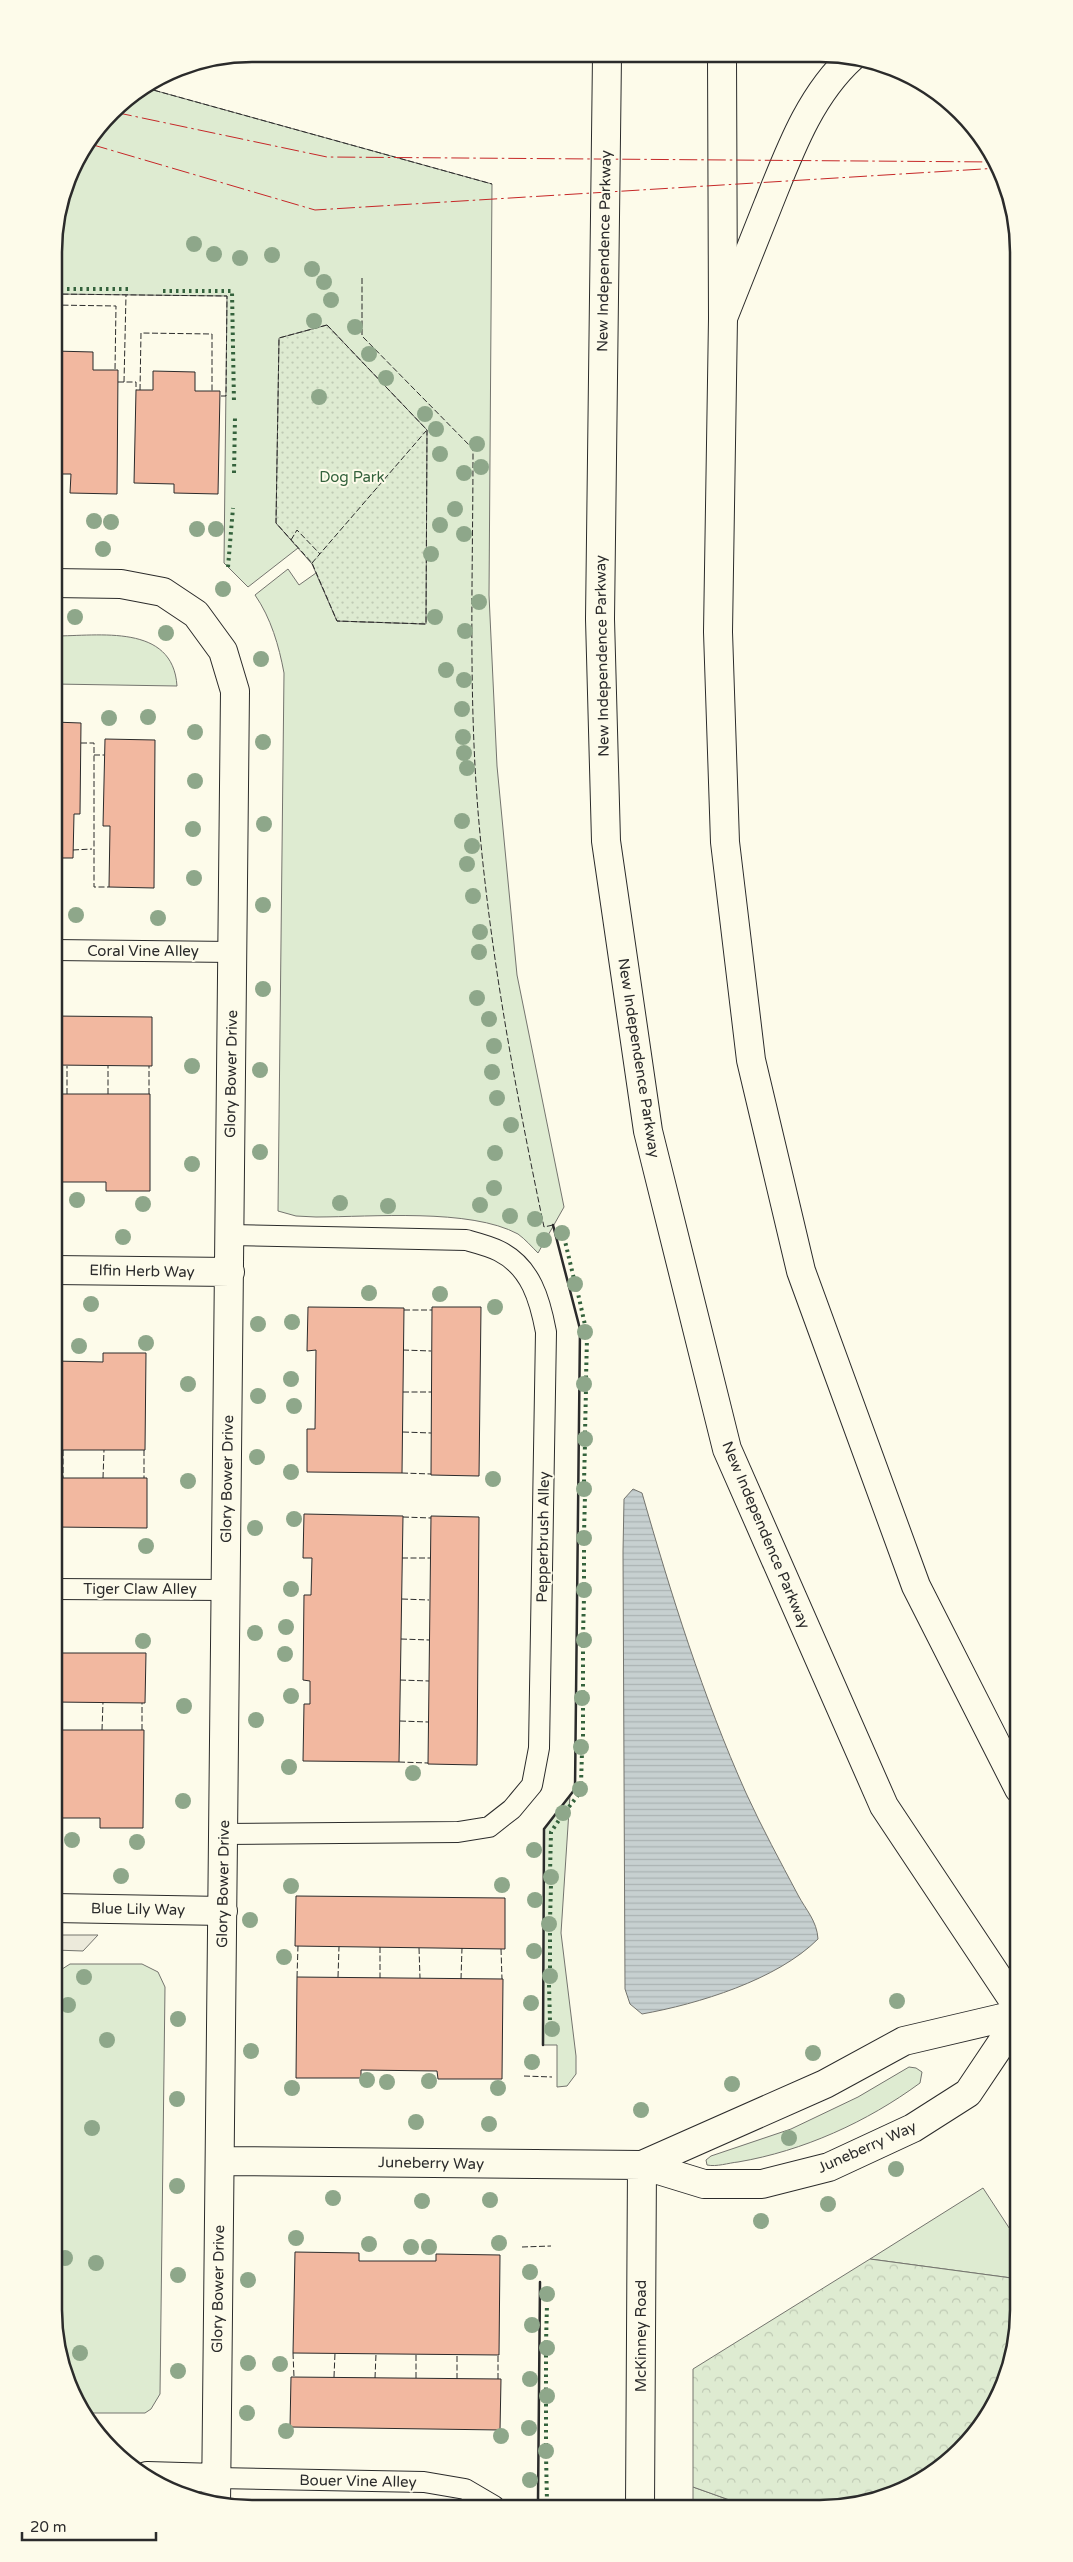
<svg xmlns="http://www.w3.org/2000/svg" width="1073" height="2562" viewBox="0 0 1073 2562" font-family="'Varela Round',sans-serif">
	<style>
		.green { fill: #deebd1; stroke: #74746e }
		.forest { fill: url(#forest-crowns); stroke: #74746e }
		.park { fill: url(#park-dots); stroke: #74746e }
		.parking { fill: #eceadb; stroke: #74746e }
		.water { fill: url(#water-rules); stroke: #74746e }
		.building { fill: #f2b8a0; stroke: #2b2b2b }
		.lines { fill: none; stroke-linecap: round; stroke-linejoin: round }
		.lane-casing { stroke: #2b2b2b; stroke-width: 22 }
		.street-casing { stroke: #2b2b2b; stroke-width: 30 }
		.secondary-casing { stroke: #2b2b2b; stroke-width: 30 }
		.highway-casing { stroke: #2b2b2b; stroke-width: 30 }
		.lane { stroke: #fdfbea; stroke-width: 20 }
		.street { stroke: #fdfbea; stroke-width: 28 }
		.secondary { stroke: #fdfbea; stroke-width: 28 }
		.highway { stroke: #fdfbea; stroke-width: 28 }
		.hedge { stroke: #34623c; stroke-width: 4; stroke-dasharray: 2.5 4; stroke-linecap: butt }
		.fence { stroke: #2b2b2b; stroke-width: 1; stroke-dasharray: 6 2.5; stroke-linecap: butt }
		.wall { stroke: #2b2b2b; stroke-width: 2.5 }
		.power { stroke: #c62828; stroke-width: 1; stroke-dasharray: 18 4 2.5 4; stroke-linecap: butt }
		.tree { fill: #8ea78a }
		.labels { text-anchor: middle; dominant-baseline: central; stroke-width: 4; stroke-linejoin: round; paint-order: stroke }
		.street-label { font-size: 15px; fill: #2b2b2b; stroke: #fdfbea }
		.park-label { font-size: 15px; fill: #34623c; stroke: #fdfbea }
		.rim { fill: none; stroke: #2b2b2b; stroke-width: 2.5 }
	</style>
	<defs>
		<pattern id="forest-crowns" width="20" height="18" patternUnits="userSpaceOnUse" patternTransform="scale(1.25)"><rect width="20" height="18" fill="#deebd1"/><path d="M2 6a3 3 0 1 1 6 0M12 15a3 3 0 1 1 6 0" fill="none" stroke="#bfcab4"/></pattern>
		<pattern id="park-dots" width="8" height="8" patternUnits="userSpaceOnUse" patternTransform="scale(1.25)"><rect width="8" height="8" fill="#deebd1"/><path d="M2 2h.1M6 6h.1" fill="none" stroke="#bfcab4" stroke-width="1.8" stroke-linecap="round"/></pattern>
		<pattern id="water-rules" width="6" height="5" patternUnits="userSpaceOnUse" patternTransform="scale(1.25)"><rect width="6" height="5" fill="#c7d0d0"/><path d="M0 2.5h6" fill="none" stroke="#abb3b3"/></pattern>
	</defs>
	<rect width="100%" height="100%" fill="#fdfbea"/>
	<path class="green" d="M146 88 492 184 489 595 497 766 517 975 564 1207 538 1253C532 1247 525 1239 518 1234 470 1208 372 1217 316 1217L296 1216 278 1211 284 673C279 646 271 618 255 595L288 569 299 585 316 573 337 621 425 624 276 523 298 548 248 587 224 563 227 296 54 294V239L74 164 121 103Z
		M54 636C99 636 173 623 177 686L54 684Z
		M570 1795 561 1933 576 2056V2074L567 2086 557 2087V2045H543L544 1829Z
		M70 1964H142L158 1972 165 1987 160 2394 151 2409 145 2413H84L60 2361 54 2310V1983L59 1971Z
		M909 2067 916 2068 922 2072 920 2083C867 2122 803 2151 738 2162 728 2163 717 2167 707 2165L706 2160 711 2156 791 2129 858 2097Z
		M983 2188 1019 2243V2279L870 2259Z
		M693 2487 752 2508 693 2507Z"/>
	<path class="forest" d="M870 2259 1019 2279V2323L1004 2386 970 2440 931 2475 872 2502 821 2508H752L693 2487V2369Z"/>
	<path class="park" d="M327 325 427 430 426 624 337 621 312 564 276 523 279 338Z"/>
	<path class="parking" d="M54 1935H98L83 1951 54 1950Z"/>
	<path class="water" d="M633 1489 642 1493C671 1594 703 1697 746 1793 762 1828 780 1861 798 1895 806 1910 817 1921 818 1939 777 1980 698 2004 642 2014L630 2004 625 1989 623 1552 624 1499Z"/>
	<path class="building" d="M54 351 93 352V370H118L117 494 70 493 71 474H54Z
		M153 371 195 372V391H220L218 494 174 493V484L134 483 136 390H153Z
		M54 722 81 723 80 814H74L73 858H54Z
		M105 739 155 740 154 888 109 887 110 826H103Z
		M54 1016 152 1017V1066L54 1065Z
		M54 1094H150V1191H106V1182H54Z
		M308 1307 404 1308 402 1473 307 1472V1429H315L316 1350 307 1351Z
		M432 1307H481L479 1476 431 1475Z
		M103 1353H146L145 1450H54V1361L103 1362Z
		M54 1478H147V1528L54 1527Z
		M304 1514 403 1516 399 1762 303 1761 304 1704H310V1681L303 1680 304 1595H311L312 1558H303Z
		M431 1516 479 1517 477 1765 428 1764Z
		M54 1653H146L145 1703 54 1702Z
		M54 1730H144L143 1828H100V1818H54Z
		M296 1896 505 1898V1949L295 1946Z
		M297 1977 503 1979 502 2079H438L437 2071 361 2070V2078H296Z
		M295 2252 359 2253V2261H436V2254L500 2255 499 2355 293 2353Z
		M291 2377 501 2379 500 2430 290 2427Z"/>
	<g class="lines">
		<g class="lane-casing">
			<path id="lane" d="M54 950 232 952
				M54 1589 226 1590
				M224 1834 458 1832 489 1827 512 1809 532 1785 539 1748 546 1332C540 1300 531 1267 499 1251 489 1246 477 1243 466 1240L230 1235
				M217 2478 424 2482 465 2489 494 2506"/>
		</g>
		<g class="street-casing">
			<path id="street" d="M54 583 121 584 163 592 196 614 223 651 235 691 216 2505
				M54 1270 230 1272
				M54 1908 223 1911
				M220 2161 642 2165 704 2184H762L829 2167 913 2128 968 2093 1019 2017
				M642 2165 825 2084 904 2041 1019 2014
				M147 2476 217 2478
				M640 2507 642 2165"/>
		</g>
		<g class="secondary-casing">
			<path id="secondary" d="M607 56 600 619 606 841 648 1131 727 1449 884 1806 1019 2009
				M722 57 723 318 718 632 725 842 751 1060 801 1271 916 1586 1019 1789"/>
		</g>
		<g class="highway-casing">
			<path id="highway" d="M723 318C738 280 753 242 768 205 789 153 809 96 852 57"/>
		</g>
		<use href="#lane" class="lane"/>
		<use href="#street" class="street"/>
		<use href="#secondary" class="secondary"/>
		<use href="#highway" class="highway"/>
		<path class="hedge" d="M54 289H129
			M163 291H232L234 403
			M234 473 235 417
			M228 567 233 508
			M564 1237 574 1279
			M577 1289 585 1325
			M586 1378 587 1338
			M585 1433 586 1389
			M584 1482 585 1443
			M584 1534 585 1495
			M584 1585V1546
			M583 1636 584 1597
			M583 1693V1646
			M583 1743V1705
			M581 1784 582 1752
			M565 1812 579 1794
			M550 1873 551 1832 559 1820
			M550 1921 551 1884
			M550 1933V1972
			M549 1985 550 2021
			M546 2343 547 2304
			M546 2355V2393
			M546 2404V2445
			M546 2455 547 2502"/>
		<path class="fence" d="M146 88 492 184
			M362 278V336L473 449C473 573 468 699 479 823 491 959 516 1093 544 1227L553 1225
			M54 294 227 296 226 396H220
			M54 305 116 306 115 370
			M327 325 427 430 426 624 337 621 312 563 276 523 279 338Z
			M118 382H136V390
			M124 382 126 295
			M140 390 141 333 212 334V391
			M291 540 297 530 320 554
			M312 563 426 431
			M81 743H94V887H109
			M94 755H104
			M73 850 92 849
			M67 1094V1066
			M108 1094V1066
			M149 1094V1066
			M404 1310H432
			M403 1350 431 1351
			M403 1392H431
			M403 1432 431 1433
			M63 1450V1478
			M144 1450V1478
			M402 1473 431 1474
			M103 1478 104 1450
			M403 1517 431 1518
			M402 1558H430
			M402 1599 429 1600
			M401 1639 429 1640
			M400 1680 429 1681
			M400 1721 428 1722
			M61 1730V1702
			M102 1730 103 1702
			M142 1730V1703
			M399 1762 428 1763
			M380 1947V1978
			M419 1948 420 1978
			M501 1949 502 1979
			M297 1977 298 1946
			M338 1977 339 1947
			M461 1979 462 1948
			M524 2076 552 2077
			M522 2247 551 2246
			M293 2353 294 2377
			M334 2377 335 2353
			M375 2378 376 2354
			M416 2378V2354
			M457 2379V2354
			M498 2379V2355"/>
		<path class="wall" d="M543 2045 544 1829 575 1789 580 1329 553 1225
			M540 2282 538 2502 541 2507"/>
		<path class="power" d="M114 112 327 157 996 162
			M90 144 315 210 999 168"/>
	</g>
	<g class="tree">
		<circle cx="194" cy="244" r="8"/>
		<circle cx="214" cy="254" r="8"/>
		<circle cx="272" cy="255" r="8"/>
		<circle cx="240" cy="258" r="8"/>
		<circle cx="312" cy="269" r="8"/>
		<circle cx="324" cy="282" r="8"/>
		<circle cx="331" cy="300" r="8"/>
		<circle cx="314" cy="321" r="8"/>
		<circle cx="355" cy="327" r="8"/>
		<circle cx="369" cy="354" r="8"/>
		<circle cx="386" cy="378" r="8"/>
		<circle cx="319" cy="397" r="8"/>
		<circle cx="425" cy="414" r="8"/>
		<circle cx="436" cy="429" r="8"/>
		<circle cx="477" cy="444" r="8"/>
		<circle cx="440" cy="454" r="8"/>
		<circle cx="481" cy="467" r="8"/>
		<circle cx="464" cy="473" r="8"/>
		<circle cx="455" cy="509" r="8"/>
		<circle cx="94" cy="521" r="8"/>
		<circle cx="111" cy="522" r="8"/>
		<circle cx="440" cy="525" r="8"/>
		<circle cx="197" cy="529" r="8"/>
		<circle cx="216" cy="529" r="8"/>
		<circle cx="464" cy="534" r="8"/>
		<circle cx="103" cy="549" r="8"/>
		<circle cx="431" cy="554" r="8"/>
		<circle cx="223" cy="589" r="8"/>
		<circle cx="479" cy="602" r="8"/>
		<circle cx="75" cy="617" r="8"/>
		<circle cx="435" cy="617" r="8"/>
		<circle cx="465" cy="631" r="8"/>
		<circle cx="166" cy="633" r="8"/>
		<circle cx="261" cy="659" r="8"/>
		<circle cx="446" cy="670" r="8"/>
		<circle cx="464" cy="680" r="8"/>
		<circle cx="462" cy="709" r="8"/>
		<circle cx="148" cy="717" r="8"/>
		<circle cx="109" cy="718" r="8"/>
		<circle cx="195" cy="732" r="8"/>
		<circle cx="463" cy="737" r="8"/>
		<circle cx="263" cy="742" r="8"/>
		<circle cx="464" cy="753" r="8"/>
		<circle cx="467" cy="768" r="8"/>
		<circle cx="195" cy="781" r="8"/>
		<circle cx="462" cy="821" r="8"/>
		<circle cx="264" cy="824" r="8"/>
		<circle cx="193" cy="829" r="8"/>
		<circle cx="472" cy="846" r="8"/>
		<circle cx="467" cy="864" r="8"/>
		<circle cx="194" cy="878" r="8"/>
		<circle cx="473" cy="896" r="8"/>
		<circle cx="263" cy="905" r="8"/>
		<circle cx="76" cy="915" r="8"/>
		<circle cx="158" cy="918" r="8"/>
		<circle cx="480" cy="932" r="8"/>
		<circle cx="479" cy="952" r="8"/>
		<circle cx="263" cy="989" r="8"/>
		<circle cx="477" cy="998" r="8"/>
		<circle cx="489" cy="1019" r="8"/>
		<circle cx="494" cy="1046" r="8"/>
		<circle cx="192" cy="1066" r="8"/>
		<circle cx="260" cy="1070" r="8"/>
		<circle cx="492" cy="1072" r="8"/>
		<circle cx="497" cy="1098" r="8"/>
		<circle cx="511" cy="1125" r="8"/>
		<circle cx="260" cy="1152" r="8"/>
		<circle cx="495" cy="1153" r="8"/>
		<circle cx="192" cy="1164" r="8"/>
		<circle cx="494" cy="1188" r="8"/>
		<circle cx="77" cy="1200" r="8"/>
		<circle cx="340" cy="1203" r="8"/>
		<circle cx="143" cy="1204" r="8"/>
		<circle cx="480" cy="1205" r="8"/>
		<circle cx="388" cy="1206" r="8"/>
		<circle cx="510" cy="1216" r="8"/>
		<circle cx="535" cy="1219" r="8"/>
		<circle cx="562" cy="1233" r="8"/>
		<circle cx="123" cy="1237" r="8"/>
		<circle cx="544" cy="1240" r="8"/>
		<circle cx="575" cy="1284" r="8"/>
		<circle cx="369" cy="1293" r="8"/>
		<circle cx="440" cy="1294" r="8"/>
		<circle cx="91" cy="1304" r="8"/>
		<circle cx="495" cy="1307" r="8"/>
		<circle cx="292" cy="1322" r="8"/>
		<circle cx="258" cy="1324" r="8"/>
		<circle cx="585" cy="1332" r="8"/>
		<circle cx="146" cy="1343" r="8"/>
		<circle cx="79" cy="1346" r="8"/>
		<circle cx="291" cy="1379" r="8"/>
		<circle cx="188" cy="1384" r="8"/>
		<circle cx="584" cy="1384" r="8"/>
		<circle cx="258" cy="1396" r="8"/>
		<circle cx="294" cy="1406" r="8"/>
		<circle cx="585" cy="1439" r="8"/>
		<circle cx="257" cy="1457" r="8"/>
		<circle cx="291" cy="1472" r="8"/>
		<circle cx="493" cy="1479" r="8"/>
		<circle cx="188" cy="1481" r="8"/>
		<circle cx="584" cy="1489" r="8"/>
		<circle cx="294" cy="1519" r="8"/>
		<circle cx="255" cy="1528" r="8"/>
		<circle cx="584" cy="1538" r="8"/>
		<circle cx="146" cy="1546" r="8"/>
		<circle cx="291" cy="1589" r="8"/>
		<circle cx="584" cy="1590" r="8"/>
		<circle cx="286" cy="1627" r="8"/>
		<circle cx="255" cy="1633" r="8"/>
		<circle cx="584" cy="1640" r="8"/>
		<circle cx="143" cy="1641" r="8"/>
		<circle cx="285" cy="1654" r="8"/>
		<circle cx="291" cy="1696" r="8"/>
		<circle cx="582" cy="1698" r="8"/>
		<circle cx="184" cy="1706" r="8"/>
		<circle cx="256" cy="1720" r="8"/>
		<circle cx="581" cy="1747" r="8"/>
		<circle cx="289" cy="1767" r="8"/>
		<circle cx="413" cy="1773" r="8"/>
		<circle cx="580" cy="1789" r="8"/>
		<circle cx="183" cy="1801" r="8"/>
		<circle cx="563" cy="1813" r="8"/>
		<circle cx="72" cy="1840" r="8"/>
		<circle cx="137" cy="1842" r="8"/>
		<circle cx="534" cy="1850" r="8"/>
		<circle cx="121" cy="1876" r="8"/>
		<circle cx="551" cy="1877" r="8"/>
		<circle cx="502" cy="1885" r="8"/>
		<circle cx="291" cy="1886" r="8"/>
		<circle cx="535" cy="1900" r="8"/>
		<circle cx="250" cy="1920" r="8"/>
		<circle cx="549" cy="1924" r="8"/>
		<circle cx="534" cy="1951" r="8"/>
		<circle cx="284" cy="1957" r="8"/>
		<circle cx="550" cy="1976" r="8"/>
		<circle cx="84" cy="1977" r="8"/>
		<circle cx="897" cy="2001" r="8"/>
		<circle cx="531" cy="2003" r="8"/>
		<circle cx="68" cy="2005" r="8"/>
		<circle cx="178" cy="2019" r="8"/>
		<circle cx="552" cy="2029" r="8"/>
		<circle cx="107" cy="2040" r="8"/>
		<circle cx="251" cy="2051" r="8"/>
		<circle cx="813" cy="2053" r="8"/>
		<circle cx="532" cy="2062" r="8"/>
		<circle cx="367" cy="2080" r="8"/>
		<circle cx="429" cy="2081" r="8"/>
		<circle cx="387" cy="2082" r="8"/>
		<circle cx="732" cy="2084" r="8"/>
		<circle cx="292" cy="2088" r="8"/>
		<circle cx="498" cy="2088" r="8"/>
		<circle cx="177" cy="2099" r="8"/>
		<circle cx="641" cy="2110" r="8"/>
		<circle cx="416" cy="2122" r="8"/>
		<circle cx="489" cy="2124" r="8"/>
		<circle cx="92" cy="2128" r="8"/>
		<circle cx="789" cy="2138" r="8"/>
		<circle cx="896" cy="2169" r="8"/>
		<circle cx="177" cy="2186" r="8"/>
		<circle cx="333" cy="2198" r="8"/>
		<circle cx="490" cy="2200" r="8"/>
		<circle cx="422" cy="2201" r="8"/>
		<circle cx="828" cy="2204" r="8"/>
		<circle cx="761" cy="2221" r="8"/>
		<circle cx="296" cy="2238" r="8"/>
		<circle cx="499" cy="2243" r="8"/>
		<circle cx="369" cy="2244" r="8"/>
		<circle cx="411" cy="2247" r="8"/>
		<circle cx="429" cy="2247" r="8"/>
		<circle cx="65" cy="2258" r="8"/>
		<circle cx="96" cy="2263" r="8"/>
		<circle cx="530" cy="2272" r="8"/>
		<circle cx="178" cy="2275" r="8"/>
		<circle cx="248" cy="2280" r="8"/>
		<circle cx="547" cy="2294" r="8"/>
		<circle cx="532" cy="2325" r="8"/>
		<circle cx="547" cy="2348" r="8"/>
		<circle cx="80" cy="2353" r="8"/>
		<circle cx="248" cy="2363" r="8"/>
		<circle cx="280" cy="2364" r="8"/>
		<circle cx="178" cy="2371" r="8"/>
		<circle cx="530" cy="2379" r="8"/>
		<circle cx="547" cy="2396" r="8"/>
		<circle cx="247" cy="2413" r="8"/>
		<circle cx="529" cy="2428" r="8"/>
		<circle cx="286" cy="2431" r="8"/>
		<circle cx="501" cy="2436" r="8"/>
		<circle cx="546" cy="2451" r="8"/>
		<circle cx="530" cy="2480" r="8"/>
	</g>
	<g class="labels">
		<g class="street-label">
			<text transform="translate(604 251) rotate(-89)">New Independence Parkway</text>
			<text transform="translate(602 656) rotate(-91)">New Independence Parkway</text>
			<text x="143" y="951">Coral Vine Alley</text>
			<text transform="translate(639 1058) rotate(81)">New Independence Parkway</text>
			<text transform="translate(231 1074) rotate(-89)">Glory Bower Drive</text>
			<text transform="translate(142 1271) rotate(1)">Elfin Herb Way</text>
			<text transform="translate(227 1479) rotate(-89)">Glory Bower Drive</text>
			<text transform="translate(766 1535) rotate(67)">New Independence Parkway</text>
			<text transform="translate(543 1537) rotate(-89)">Pepperbrush Alley</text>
			<text x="140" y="1589">Tiger Claw Alley</text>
			<text transform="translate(223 1884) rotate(-89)">Glory Bower Drive</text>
			<text transform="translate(138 1909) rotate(1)">Blue Lily Way</text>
			<text transform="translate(867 2147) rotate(-24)">Juneberry Way</text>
			<text transform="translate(431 2163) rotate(1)">Juneberry Way</text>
			<text transform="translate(218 2289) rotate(-89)">Glory Bower Drive</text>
			<text transform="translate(641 2336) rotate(-90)">McKinney Road</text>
			<text transform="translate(358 2481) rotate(1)">Bouer Vine Alley</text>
		</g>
		<g class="park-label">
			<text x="352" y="477">Dog Park</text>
		</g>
	</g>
	<path d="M0 0H1073V2562H0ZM252 62H820A190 190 0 0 1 1010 252V2310A190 190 0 0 1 820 2500H252A190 190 0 0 1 62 2310V252A190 190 0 0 1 252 62Z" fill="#fdfbea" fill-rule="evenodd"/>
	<path class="rim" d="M252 62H820A190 190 0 0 1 1010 252V2310A190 190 0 0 1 820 2500H252A190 190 0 0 1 62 2310V252A190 190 0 0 1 252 62Z"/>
	<path d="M22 2532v8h134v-8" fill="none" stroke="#2b2b2b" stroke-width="2.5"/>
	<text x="30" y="2532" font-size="15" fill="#2b2b2b" stroke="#fdfbea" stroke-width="4" paint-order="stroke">20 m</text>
</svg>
